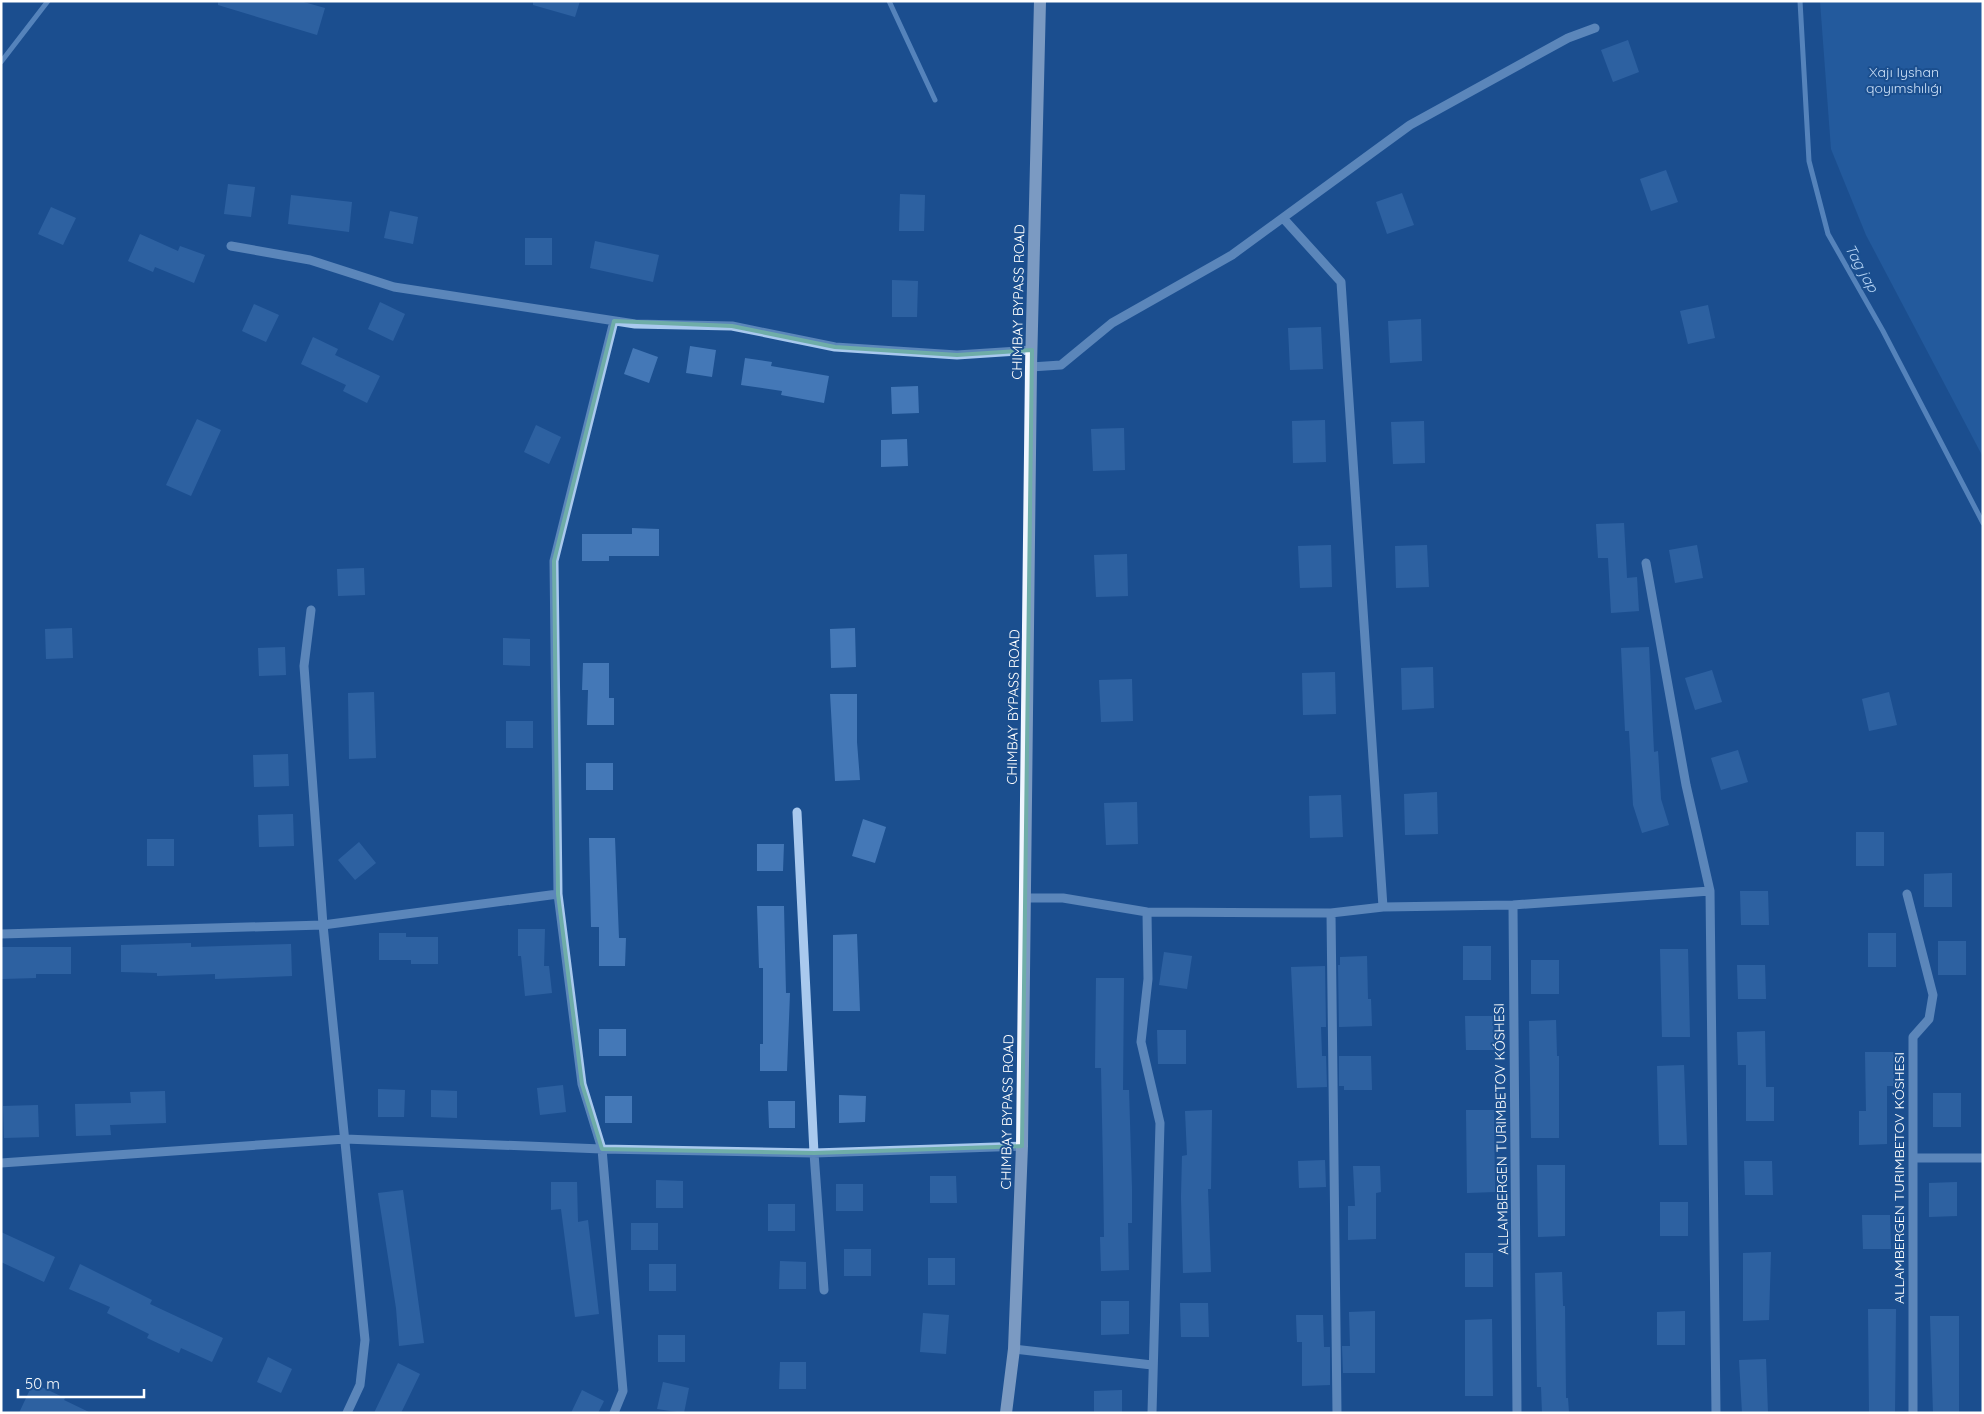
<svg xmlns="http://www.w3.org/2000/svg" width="1984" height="1414" viewBox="0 0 1984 1414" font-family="Quicksand,sans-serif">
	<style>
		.green { fill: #2e69ad }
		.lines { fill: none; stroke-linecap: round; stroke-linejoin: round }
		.stream { stroke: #9cc4f0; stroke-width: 5 }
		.building { fill: #4478b7 }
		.minor { stroke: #a9c9ee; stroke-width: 9 }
		.major { stroke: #f0f6ff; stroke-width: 12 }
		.marked { fill: none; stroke: #6fada8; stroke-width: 4; stroke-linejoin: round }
		.labels { text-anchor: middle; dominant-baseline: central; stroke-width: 4; stroke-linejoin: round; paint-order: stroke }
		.park-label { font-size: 14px; fill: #cfe3fa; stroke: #1b4f8f }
		.street-label { font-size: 14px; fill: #fff; stroke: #1b4f8f }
		.water-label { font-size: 15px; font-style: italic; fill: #b5d3f5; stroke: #1b4f8f }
	</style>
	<rect width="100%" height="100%" fill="#1b4f8f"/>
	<path class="green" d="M1820 1H1983V457L1866 235 1831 149Z"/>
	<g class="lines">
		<path class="stream" d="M889 1 935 100
			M1800 1 1809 161 1828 234 1883 331 1983 523
			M1 62 48 1"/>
	</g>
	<path class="building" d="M218 1H300L325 8 317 35 218 5Z
		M533 1H580L575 17 533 5Z
		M1628 40 1639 72 1613 82 1601 50Z
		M1666 170 1678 202 1651 211 1640 179Z
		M228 184 255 187 251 217 224 214Z
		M1402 193 1414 225 1387 234 1376 202Z
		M900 194 925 195 924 231H899Z
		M291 195 352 202 349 232 288 224Z
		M51 207 76 218 63 245 38 234Z
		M390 211 418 217 413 244 384 238Z
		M140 234 178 251 180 246 205 255 194 283 155 267 153 272 128 261Z
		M525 238H552V265H525Z
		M595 241 659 255 653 282 590 268Z
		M892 280 918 281 917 317H892Z
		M380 302 405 314 393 341 368 329Z
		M254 304 279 315 266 342 242 331Z
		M1708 305 1715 338 1688 344 1680 311Z
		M1421 319 1422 361 1390 363 1388 321Z
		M1321 327 1323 369 1290 370 1288 328Z
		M313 337 338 349 335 355 380 376 367 403 343 391 346 385 301 364Z
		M690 346 716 350 712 377 686 373Z
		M633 348 658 357 649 383 624 374Z
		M745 358 772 362 771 366 829 376 824 403 781 395 782 391 741 385Z
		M918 386 919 413 892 414 891 387Z
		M197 419 221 430 191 496 166 485Z
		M1325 420 1326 462 1293 463 1292 421Z
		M1424 421 1425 463 1393 464 1391 422Z
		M536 425 561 437 549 464 524 452Z
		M1124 428 1125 470 1093 471 1091 429Z
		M907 439 908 466 881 467V440Z
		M1624 523 1627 578 1637 577 1639 611 1611 613 1608 558H1598L1596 524Z
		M632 528 659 529V556H609V561H582V534H632Z
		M1331 545 1332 587 1300 588 1298 546Z
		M1427 545 1429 587 1396 588 1395 546Z
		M1697 545 1703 578 1675 583 1669 550Z
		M1127 554 1128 596 1096 597 1094 555Z
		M364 568 365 595 338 596 337 569Z
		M72 628 73 658 46 659 45 629Z
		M855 628 856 667 831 668 830 629Z
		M503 638 530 639V666L503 665Z
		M285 647 286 675 259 676 258 648Z
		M1649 647 1654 752 1658 751 1661 799 1669 825 1642 833 1633 805 1629 731H1625L1621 648Z
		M583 663H609V698H614V725H587L588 690H582Z
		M1433 667 1434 708 1402 710 1401 668Z
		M1712 670 1722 702 1695 710 1685 678Z
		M1335 672 1336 714 1303 715 1302 673Z
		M1132 679 1133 721 1101 722 1099 680Z
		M374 692 376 758 349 759 348 693Z
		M1889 692 1897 725 1869 731 1862 699Z
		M830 694H857V742L860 780 835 781Z
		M506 721H533V748H506Z
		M1738 750 1748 782 1721 790 1711 758Z
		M288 754 289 786 254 787 253 755Z
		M586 763H613V790H586Z
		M1437 792 1438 834 1405 835 1404 794Z
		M1341 795 1343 837 1310 838 1309 796Z
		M1137 802 1138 844 1106 845 1104 803Z
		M293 814 294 846 259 847 258 815Z
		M863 819 886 827 875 863 852 856Z
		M1856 832H1884V866H1856Z
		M589 838H615L619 938H626L625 966H599V927H591Z
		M147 839H174V866H147Z
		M359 842 376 863 355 880 338 860Z
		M757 844H784L783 871H757Z
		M1952 873V907H1924V874Z
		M1740 891H1768L1769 925H1741Z
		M757 906H784L786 993H790L787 1071H760V1044H763V968H759Z
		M518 929H545L544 966H549L552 993 525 996 521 956H518Z
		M379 933H406V937H438V964H411V960H379Z
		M1868 933H1896V967H1868Z
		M857 934 860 1011H833V935Z
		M1938 941H1966V975H1938Z
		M191 943V947L291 944 292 976 215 979V974L157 976V973L121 972V945Z
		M1463 946H1491V980H1463Z
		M1 947H71V974H36V978L2 979Z
		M1660 949H1688L1690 1037H1662Z
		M1164 952 1192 956 1187 989 1159 985Z
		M1367 956 1368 999H1371L1372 1026 1339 1027 1338 965H1340V957Z
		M1531 960H1559V994H1531Z
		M1737 965H1765L1766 999H1738Z
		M1325 966 1326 1027H1321L1322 1056H1326L1327 1087 1297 1088 1291 967Z
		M1096 978H1124L1123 1090H1129L1132 1189V1223H1128L1129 1270 1101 1271 1100 1237H1104L1103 1167 1101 1068H1095Z
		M1465 1016H1493L1494 1050H1466Z
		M1556 1020 1557 1056H1559V1138H1531L1529 1021Z
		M599 1029H626V1056H599Z
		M1157 1030H1186V1064H1158Z
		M1765 1031 1766 1087H1774V1121H1746V1065H1738L1737 1032Z
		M1865 1052H1894V1086H1887V1144L1859 1145V1111H1866Z
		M1339 1056H1371L1372 1090H1344V1086H1339Z
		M1684 1065 1687 1145H1659L1657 1066Z
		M563 1085 566 1112 540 1115 537 1088Z
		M378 1089 405 1090 404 1117H378Z
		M431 1090 457 1091V1118L431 1117Z
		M165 1091 166 1123 110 1125 111 1135 76 1136 75 1104 131 1103 130 1092Z
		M1933 1093H1961V1127H1933Z
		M839 1095 866 1096 865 1122 839 1123Z
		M605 1096H632V1123H605Z
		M768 1101H795V1128H769Z
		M38 1105 39 1137 4 1138 3 1106Z
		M1212 1110 1211 1189H1208L1211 1272 1183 1273 1181 1197 1182 1156 1187 1155 1185 1111Z
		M1466 1110H1494L1495 1192 1467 1193Z
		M1325 1160 1326 1187 1299 1188 1298 1161Z
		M1744 1161H1772L1773 1195H1745Z
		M1537 1165H1565V1236L1538 1237Z
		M1353 1166H1380L1381 1192 1376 1193V1239L1348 1240V1206H1355Z
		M930 1176H956L957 1203H930Z
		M656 1180 683 1181V1208H656Z
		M551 1182H577L578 1222 588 1220 599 1314 575 1317 561 1209 551 1210Z
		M1957 1182V1216L1929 1217V1183Z
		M836 1184H863V1211H836Z
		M403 1190 424 1343 399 1346 396 1308 378 1193Z
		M1660 1202H1688V1236H1660Z
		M768 1204H795V1231H768Z
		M1862 1215H1890L1891 1249H1863Z
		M631 1223H658V1250H631Z
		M1 1232 55 1257 44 1282 1 1262Z
		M844 1249H871V1276H844Z
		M1771 1252 1769 1320 1743 1321V1253Z
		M1465 1253H1493V1287H1465Z
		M928 1258H955V1285H928Z
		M780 1261 806 1262V1289H779Z
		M80 1264 152 1300 150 1304 223 1338 212 1362 181 1348 179 1353 147 1338 149 1334 107 1313 110 1307 69 1289Z
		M649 1264H676V1291H649Z
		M1562 1272 1563 1306H1565L1566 1398H1568L1569 1413H1542L1541 1387H1537L1535 1273Z
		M1101 1301H1129V1334L1101 1335Z
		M1180 1303H1208L1209 1337H1181Z
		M1868 1309H1896L1895 1413H1869Z
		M1375 1311V1373H1343L1342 1346H1350L1349 1312Z
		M1685 1311V1345H1657V1312Z
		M923 1313 949 1315 946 1354 920 1352Z
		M1296 1315H1323L1324 1347H1330V1385L1302 1386V1342H1297Z
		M1930 1316H1959V1413H1933Z
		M1492 1319 1493 1396H1465V1320Z
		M658 1335H685V1362H658Z
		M268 1357 292 1369 281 1393 257 1382Z
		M1766 1359 1768 1413H1742L1739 1360Z
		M780 1362H806V1389H779Z
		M398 1363 420 1374 401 1413H374Z
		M663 1382 689 1388 684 1413 657 1409Z
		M33 1383 65 1398 64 1400 91 1413H19Z
		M582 1390 604 1401 598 1413H571Z
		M1122 1390V1413H1094V1391Z"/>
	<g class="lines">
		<path class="minor" d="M1283 218 1341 282 1383 907
			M231 246 310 260 394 287 635 324 732 326 835 347 957 355 1032 350
			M1031 367 1061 365 1112 323 1232 255 1410 125 1568 38 1595 28
			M1646 563 1686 785 1710 891 1716 1413
			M311 610 304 666 323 925 365 1340 360 1385 347 1413
			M797 812 814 1153 824 1290
			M1907 894 1933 995 1929 1019 1913 1037V1413
			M1026 898H1063L1147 912 1331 913 1383 907 1513 905 1710 891
			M1513 905 1517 1413
			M1147 912 1148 979 1141 1042 1160 1123 1152 1413
			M1331 913 1337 1413
			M1 934 323 925 558 894
			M1913 1158H1983
			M1 1163 345 1139 602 1149 814 1153 1022 1146
			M1014 1349 1152 1365
			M614 1413 623 1391 602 1149 582 1084 558 894 554 561 614 321"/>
		<path class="major" d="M1006 1413 1014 1349 1022 1146 1031 367 1040 1"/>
	</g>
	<path d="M0 0H1984V1414H0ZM614 321 732 326 835 347 957 355 1032 350 1022 1146 814 1153 602 1149 582 1084 558 894 554 561Z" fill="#1b4f8f" fill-opacity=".55" fill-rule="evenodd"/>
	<path class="marked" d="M614 321 732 326 835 347 957 355 1032 350 1022 1146 814 1153 602 1149 582 1084 558 894 554 561Z"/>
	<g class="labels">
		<g class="park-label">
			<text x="1904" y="72">Xajı Iyshan<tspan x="1904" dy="16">qoyımshılıǵı</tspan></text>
		</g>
		<g class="street-label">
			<text transform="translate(1018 302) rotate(-89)">CHIMBAY BYPASS ROAD</text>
			<text transform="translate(1013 707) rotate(-89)">CHIMBAY BYPASS ROAD</text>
			<text transform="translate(1007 1112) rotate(-89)">CHIMBAY BYPASS ROAD</text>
			<text transform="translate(1501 1129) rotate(-91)">ALLAMBERGEN TURIMBETOV KÓSHESI</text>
			<text transform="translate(1899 1178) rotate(-90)">ALLAMBERGEN TURIMBETOV KÓSHESI</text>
		</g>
		<g class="water-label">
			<text transform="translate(1862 268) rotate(61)">Tag jap</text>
		</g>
	</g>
	<rect width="1984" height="1414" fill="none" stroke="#ffffff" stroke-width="5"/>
	<path d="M18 1389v8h126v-8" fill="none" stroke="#ffffff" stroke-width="2.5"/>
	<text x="25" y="1389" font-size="15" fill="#ffffff" stroke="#1b4f8f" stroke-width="4" paint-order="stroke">50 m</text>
</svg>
